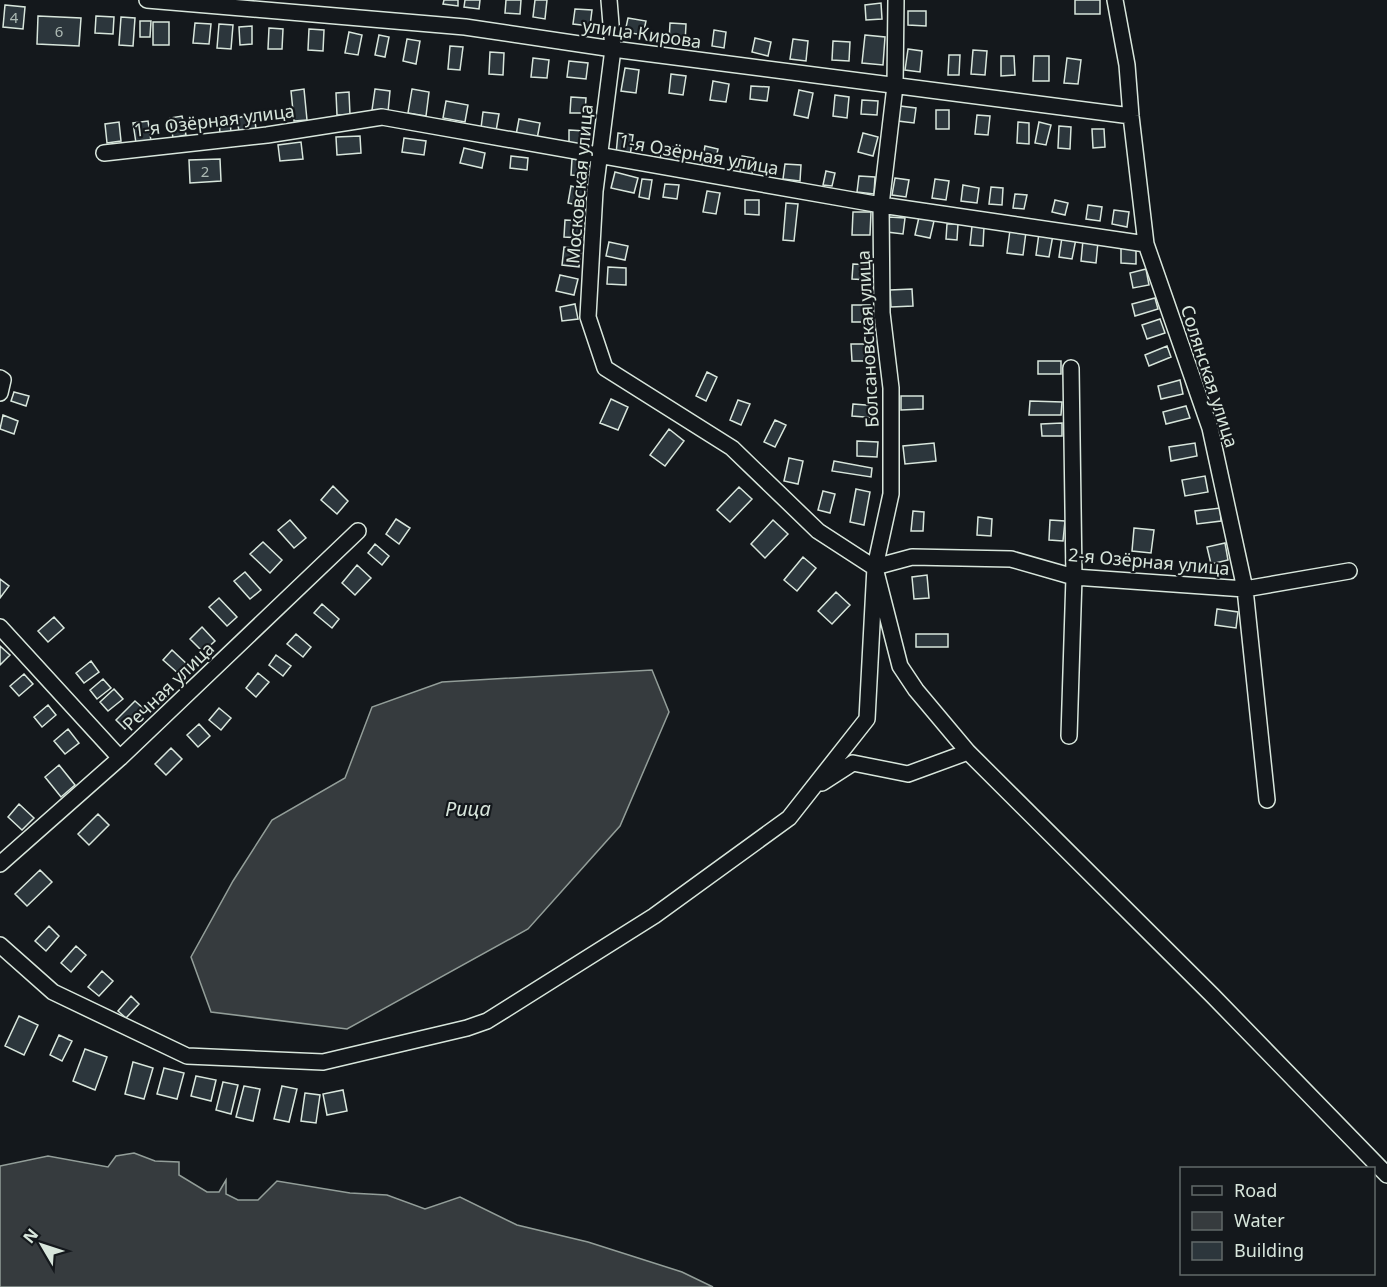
<svg xmlns="http://www.w3.org/2000/svg" width="1387" height="1287" viewBox="0 0 1387 1287" font-family="'Noto Sans',sans-serif">
	<style>
		.water { fill: #363b3e; stroke: #939e99; stroke-width: 1.5 }
		.building { fill: #2c363c; stroke: #d8e6dc; stroke-width: 1.5 }
		.lines { fill: none; stroke-linecap: round; stroke-linejoin: round }
		.minor-casing { stroke: #d8e6dc; stroke-width: 18 }
		.minor { stroke: #14181c; stroke-width: 15 }
		.labels { text-anchor: middle; dominant-baseline: central; stroke-width: 4.5; stroke-linejoin: round; paint-order: stroke }
		.number-label { font-size: 15px; fill: #adbab4 }
		.street-label { font-size: 18px; fill: #d8e6dc; stroke: #14181c }
		.water-label { font-size: 20px; font-style: italic; fill: #d8e6dc; stroke: #14181c }
	</style>
	<rect width="100%" height="100%" fill="#14181c"/>
	<path class="water" d="M652 670 669 712 620 826 528 929 347 1029 211 1012 191 957 233 881 272 820 345 778 372 707 442 682Z
		M134 1153 155 1161 179 1162V1175L207 1192H219L226 1180V1194L238 1200H258L277 1181 350 1193 387 1195 425 1209 460 1197 517 1225 588 1242 682 1272 713 1287H0V1166L48 1156 108 1167 116 1156Z"/>
	<path class="building" d="M444 0H458V6L443 4Z
		M465 0H480L479 9 464 7Z
		M506 0H521L520 14 505 13Z
		M535 0H547L545 19 533 17Z
		M1075 0H1100V14H1075Z
		M881 3 882 19 866 20 865 5Z
		M5 5 25 7 23 29 3 27Z
		M575 9 592 10 590 26 573 24Z
		M908 11H926V26L908 25Z
		M38 16 81 18 79 46 37 44Z
		M96 16 114 17 113 34 95 33Z
		M121 17 135 18 133 46 119 45Z
		M628 18 646 21 643 35 625 32Z
		M140 21H151L150 37H140Z
		M153 22H169V45H153Z
		M195 23 211 24 209 44 193 43Z
		M670 23 686 24 685 43 669 42Z
		M219 24 233 25 231 49 217 48Z
		M252 26V44L240 45 239 27Z
		M269 28 283 29 282 49H268Z
		M309 29 324 30 323 51 308 50Z
		M714 30 726 32 724 48 712 46Z
		M349 32 362 35 358 55 345 53Z
		M379 35 389 37 385 57 375 55Z
		M865 35 885 37 883 65 862 63Z
		M755 38 771 42 768 56 752 52Z
		M407 39 420 41 416 64 403 61Z
		M793 39 808 41 806 61 790 59Z
		M833 41 850 42 849 61 832 60Z
		M450 46 463 47 460 70 448 69Z
		M908 49 922 51 920 72 905 70Z
		M973 50 987 51 985 75 971 74Z
		M490 52 504 53 503 75 489 74Z
		M949 55H960L959 75H948Z
		M1001 56H1014L1015 75 1001 76Z
		M1034 56H1049V81H1033Z
		M533 58 549 60 547 78 531 77Z
		M1067 58 1081 60 1078 84 1064 83Z
		M569 61 588 63 586 79 567 77Z
		M625 68 639 70 636 93 621 91Z
		M671 74 686 76 683 95 669 93Z
		M713 81 729 84 726 102 710 100Z
		M751 86 769 87 767 101 750 99Z
		M304 89 307 120 294 121 291 91Z
		M375 89 390 91 388 112 372 110Z
		M412 89 429 92 426 116 408 113Z
		M799 90 813 93 808 118 794 115Z
		M349 92 350 115H337L336 93Z
		M835 95 849 97 847 118 833 116Z
		M571 97 586 98 585 113H570Z
		M862 100 878 101 877 115 861 114Z
		M446 101 468 105 465 122 443 118Z
		M900 106 916 108 914 123 898 121Z
		M936 110H949V129H936Z
		M483 112 499 114 496 131 481 128Z
		M254 114 256 129 239 132 237 118Z
		M977 115 990 116 988 135 975 134Z
		M182 116 186 135 173 138 170 118Z
		M230 116 231 134 220 135 219 117Z
		M519 119 540 123 537 139 516 135Z
		M148 121 151 141 136 143 133 123Z
		M119 122 121 141 107 143 105 124Z
		M1018 122 1029 123V144L1017 143Z
		M1039 122 1051 125 1046 145 1035 143Z
		M1059 126 1071 127 1070 149 1058 148Z
		M1092 129H1104L1105 147 1093 148Z
		M569 130 585 131V146H569Z
		M618 133 633 135 630 156 616 154Z
		M863 133 878 137 873 156 858 152Z
		M360 136 361 153 337 155 336 137Z
		M404 138 426 141 424 155 402 152Z
		M301 142 303 159 280 161 278 145Z
		M663 145 680 148 677 162 660 159Z
		M705 146 718 149 713 171 701 169Z
		M464 148 485 153 482 168 460 163Z
		M511 156 528 158 527 170 510 168Z
		M742 156 754 158 752 175 740 173Z
		M220 159 221 181 190 183 189 160Z
		M572 159 587 161 586 176 571 175Z
		M785 164 801 165 800 181 783 179Z
		M826 171 835 173 832 186 823 185Z
		M615 172 638 178 634 193 611 188Z
		M859 176 875 177 874 194 857 192Z
		M895 178 909 180 906 197 892 195Z
		M642 179 652 180 649 199 639 197Z
		M935 179 949 181 946 200 932 198Z
		M665 184 679 185 677 199 663 197Z
		M963 185 979 188 977 203 961 201Z
		M571 186 586 190 582 206 568 203Z
		M991 187 1003 188 1002 205 989 204Z
		M707 191 720 193 716 214 703 212Z
		M1015 194 1027 195 1024 209 1013 208Z
		M745 200H759V215L745 214Z
		M1055 200 1068 203 1065 215 1052 212Z
		M786 203 798 204 794 241 783 240Z
		M1088 205 1102 207 1100 221 1086 219Z
		M1114 210 1129 212 1127 227 1112 224Z
		M853 212H871L870 235H852Z
		M889 217 905 218 903 234 887 232Z
		M919 217 934 221 930 238 915 235Z
		M565 220 582 221 581 238 564 237Z
		M947 224H958L957 240 946 239Z
		M972 226 984 227 983 246 970 245Z
		M1010 230 1026 232 1023 255 1007 253Z
		M1039 233 1053 235 1049 257 1036 255Z
		M1062 237 1076 239 1072 259 1059 257Z
		M1083 240 1098 242 1096 263 1081 261Z
		M609 242 628 246 625 260 606 256Z
		M564 247 581 249 579 267 562 265Z
		M1121 248H1136V264L1121 263Z
		M853 264 871 265 870 280 852 279Z
		M608 267 626 268V285L607 284Z
		M1146 269 1149 285 1133 288 1130 273Z
		M560 275 578 279 574 295 556 291Z
		M912 289 913 306 891 307 890 290Z
		M1155 298 1158 309 1135 316 1132 304Z
		M575 304 578 319 562 321 560 307Z
		M852 305H870V322H852Z
		M1160 319 1165 333 1147 339 1142 325Z
		M851 344H873V361H852Z
		M1167 346 1171 357 1149 366 1145 355Z
		M1038 361H1061V374H1038Z
		M707 372 717 377 706 401 696 396Z
		M1180 380 1183 394 1161 399 1158 386Z
		M14 392 29 396 26 406 11 401Z
		M901 396H923V409L901 410Z
		M611 399 628 407 618 430 600 423Z
		M738 400 750 404 741 425 730 420Z
		M1030 401 1062 402 1061 415H1029Z
		M853 404 878 406 877 418 852 416Z
		M1186 406 1190 418 1166 424 1163 412Z
		M3 415 18 421 14 434 0 429Z
		M775 420 786 425 775 447 764 442Z
		M1062 423V436H1042L1041 424Z
		M669 429 684 441 665 466 650 455Z
		M857 441 878 442 877 457 857 456Z
		M934 443 936 461 905 464 903 446Z
		M1195 443 1197 456 1171 461 1169 447Z
		M789 458 803 461 798 484 784 481Z
		M834 461 872 468 871 477 832 471Z
		M1205 476 1208 492 1185 496 1182 480Z
		M333 486 348 501 337 514 321 500Z
		M739 487 752 499 730 522 717 510Z
		M856 489 870 492 864 525 850 522Z
		M823 491 835 494 830 513 818 510Z
		M1220 508 1221 521 1197 524 1195 511Z
		M913 511 924 512 923 531H911Z
		M978 517 992 519 991 536 977 535Z
		M396 519 410 528 399 544 386 534Z
		M290 520 306 538 294 548 278 530Z
		M773 520 788 534 765 558 751 544Z
		M1050 520 1065 521 1063 541 1049 540Z
		M1134 528 1154 530 1151 553 1132 551Z
		M263 542 282 560 270 573 250 554Z
		M1225 543 1228 560 1211 564 1207 547Z
		M375 544 389 556 382 565 368 553Z
		M803 557 816 568 797 591 784 580Z
		M357 565 371 578 355 595 342 583Z
		M245 572 261 590 250 599 234 581Z
		M927 575 929 598 914 599 912 577Z
		M0 579 9 586 0 598Z
		M836 592 850 605 832 624 818 611Z
		M219 598 237 617 227 626 209 607Z
		M322 604 339 619 332 628 314 613Z
		M1217 609 1238 612 1236 628 1215 625Z
		M54 617 64 628 48 642 38 631Z
		M202 627 215 641 203 652 190 639Z
		M296 634 311 647 303 657 287 644Z
		M916 634H948V647H916Z
		M0 646 10 655 0 665Z
		M172 650 189 666 180 675 163 660Z
		M276 655 291 666 283 676 269 665Z
		M91 661 99 672 84 683 76 673Z
		M258 673 269 682 256 697 246 688Z
		M24 674 33 684 19 696 10 686Z
		M103 679 111 688 97 699 90 690Z
		M114 689 123 699 108 711 100 702Z
		M135 701 144 709 125 729 116 720Z
		M48 705 56 715 42 727 34 717Z
		M219 708 231 718 221 730 209 720Z
		M199 724 210 736 198 747 187 735Z
		M68 729 79 743 65 754 54 741Z
		M171 748 182 759 166 775 155 764Z
		M59 765 75 785 61 797 45 777Z
		M19 804 34 818 22 830 8 817Z
		M98 814 109 825 89 845 78 834Z
		M40 870 52 882 27 906 15 894Z
		M49 926 59 936 46 951 35 941Z
		M76 946 86 955 71 972 61 963Z
		M102 971 113 981 99 996 88 987Z
		M131 996 139 1004 126 1018 118 1011Z
		M19 1016 38 1025 24 1055 5 1046Z
		M59 1035 72 1041 62 1061 50 1055Z
		M85 1049 107 1057 95 1090 73 1081Z
		M133 1062 153 1068 144 1099 125 1094Z
		M164 1068 184 1073 177 1099 157 1094Z
		M196 1076 216 1080 211 1101 191 1096Z
		M223 1082 238 1085 231 1114 216 1110Z
		M244 1086 260 1089 253 1121 236 1117Z
		M282 1086 297 1089 289 1122 274 1119Z
		M343 1090 347 1111 327 1115 323 1094Z
		M305 1093 320 1095 316 1123 301 1121Z"/>
	<g class="lines">
		<g class="minor-casing">
			<path id="minor" d="M147 0 465 27 613 49 1131 116
				M609 0 613 49 595 191 588 317 605 368 732 448 818 531 875 568 900 666 916 690 968 752 1212 995 1387 1175
				M1115 0 1127 65 1131 116 1146 244 1210 428 1245 589 1267 800
				M104 153 267 135 382 117 881 205 1146 244
				M0 378 3 380 0 393
				M875 567 912 557 1011 559 1074 577 1245 589 1349 571
				M0 627 120 758
				M1069 736 1074 577 1071 368
				M822 783 853 763 908 774 968 752
				M0 864 120 758 358 531
				M0 945 53 992 187 1056 323 1062 467 1028 487 1021 654 916 789 818 867 719 875 567 891 494V388L882 313 881 205 895 86 896 0"/>
		</g>
		<use href="#minor" class="minor"/>
	</g>
	<g class="labels">
		<g class="number-label">
			<text x="14" y="17">4</text>
			<text x="59" y="31">6</text>
			<text x="205" y="171">2</text>
		</g>
		<g class="street-label">
			<text transform="translate(642 33) rotate(8)">улица Кирова</text>
			<text transform="translate(214 120) rotate(-7)">1-я Озёрная улица</text>
			<text transform="translate(699 154) rotate(10)">1-я Озёрная улица</text>
			<text transform="translate(579 184) rotate(-85)">Московская улица</text>
			<text transform="translate(867 339) rotate(-93)">Болсановская улица</text>
			<text transform="translate(1210 376) rotate(72)">Солянская улица</text>
			<text transform="translate(1149 561) rotate(5)">2-я Озёрная улица</text>
			<text transform="translate(168 686) rotate(-44)">Речная улица</text>
		</g>
		<g class="water-label">
			<text x="468" y="808">Рица</text>
		</g>
	</g>
	<rect x="1180" y="1167" width="195" height="108" fill="#14181c" stroke="#626a69" stroke-width="1.5"/>
	<rect x="1192" y="1186" width="30" height="9" fill="#14181c" stroke="#626a69" stroke-width="1.5"/>
	<text x="1234" y="1197" font-size="18" fill="#d8e6dc">Road</text>
	<rect x="1192" y="1212" width="30" height="18" fill="#363b3e" stroke="#626a69" stroke-width="1.5"/>
	<text x="1234" y="1227" font-size="18" fill="#d8e6dc">Water</text>
	<rect x="1192" y="1242" width="30" height="18" fill="#2c363c" stroke="#626a69" stroke-width="1.5"/>
	<text x="1234" y="1257" font-size="18" fill="#d8e6dc">Building</text>
	<g transform="translate(42 1245) rotate(309)" stroke="#14181c" stroke-width="4.5" paint-order="stroke">
	<path d="M0-4.5L10 22L0 15L-10 22Z" fill="#d8e6dc"/>
	<text y="-9" font-size="16" font-weight="bold" text-anchor="middle" fill="#d8e6dc">N</text>
	</g>
</svg>
